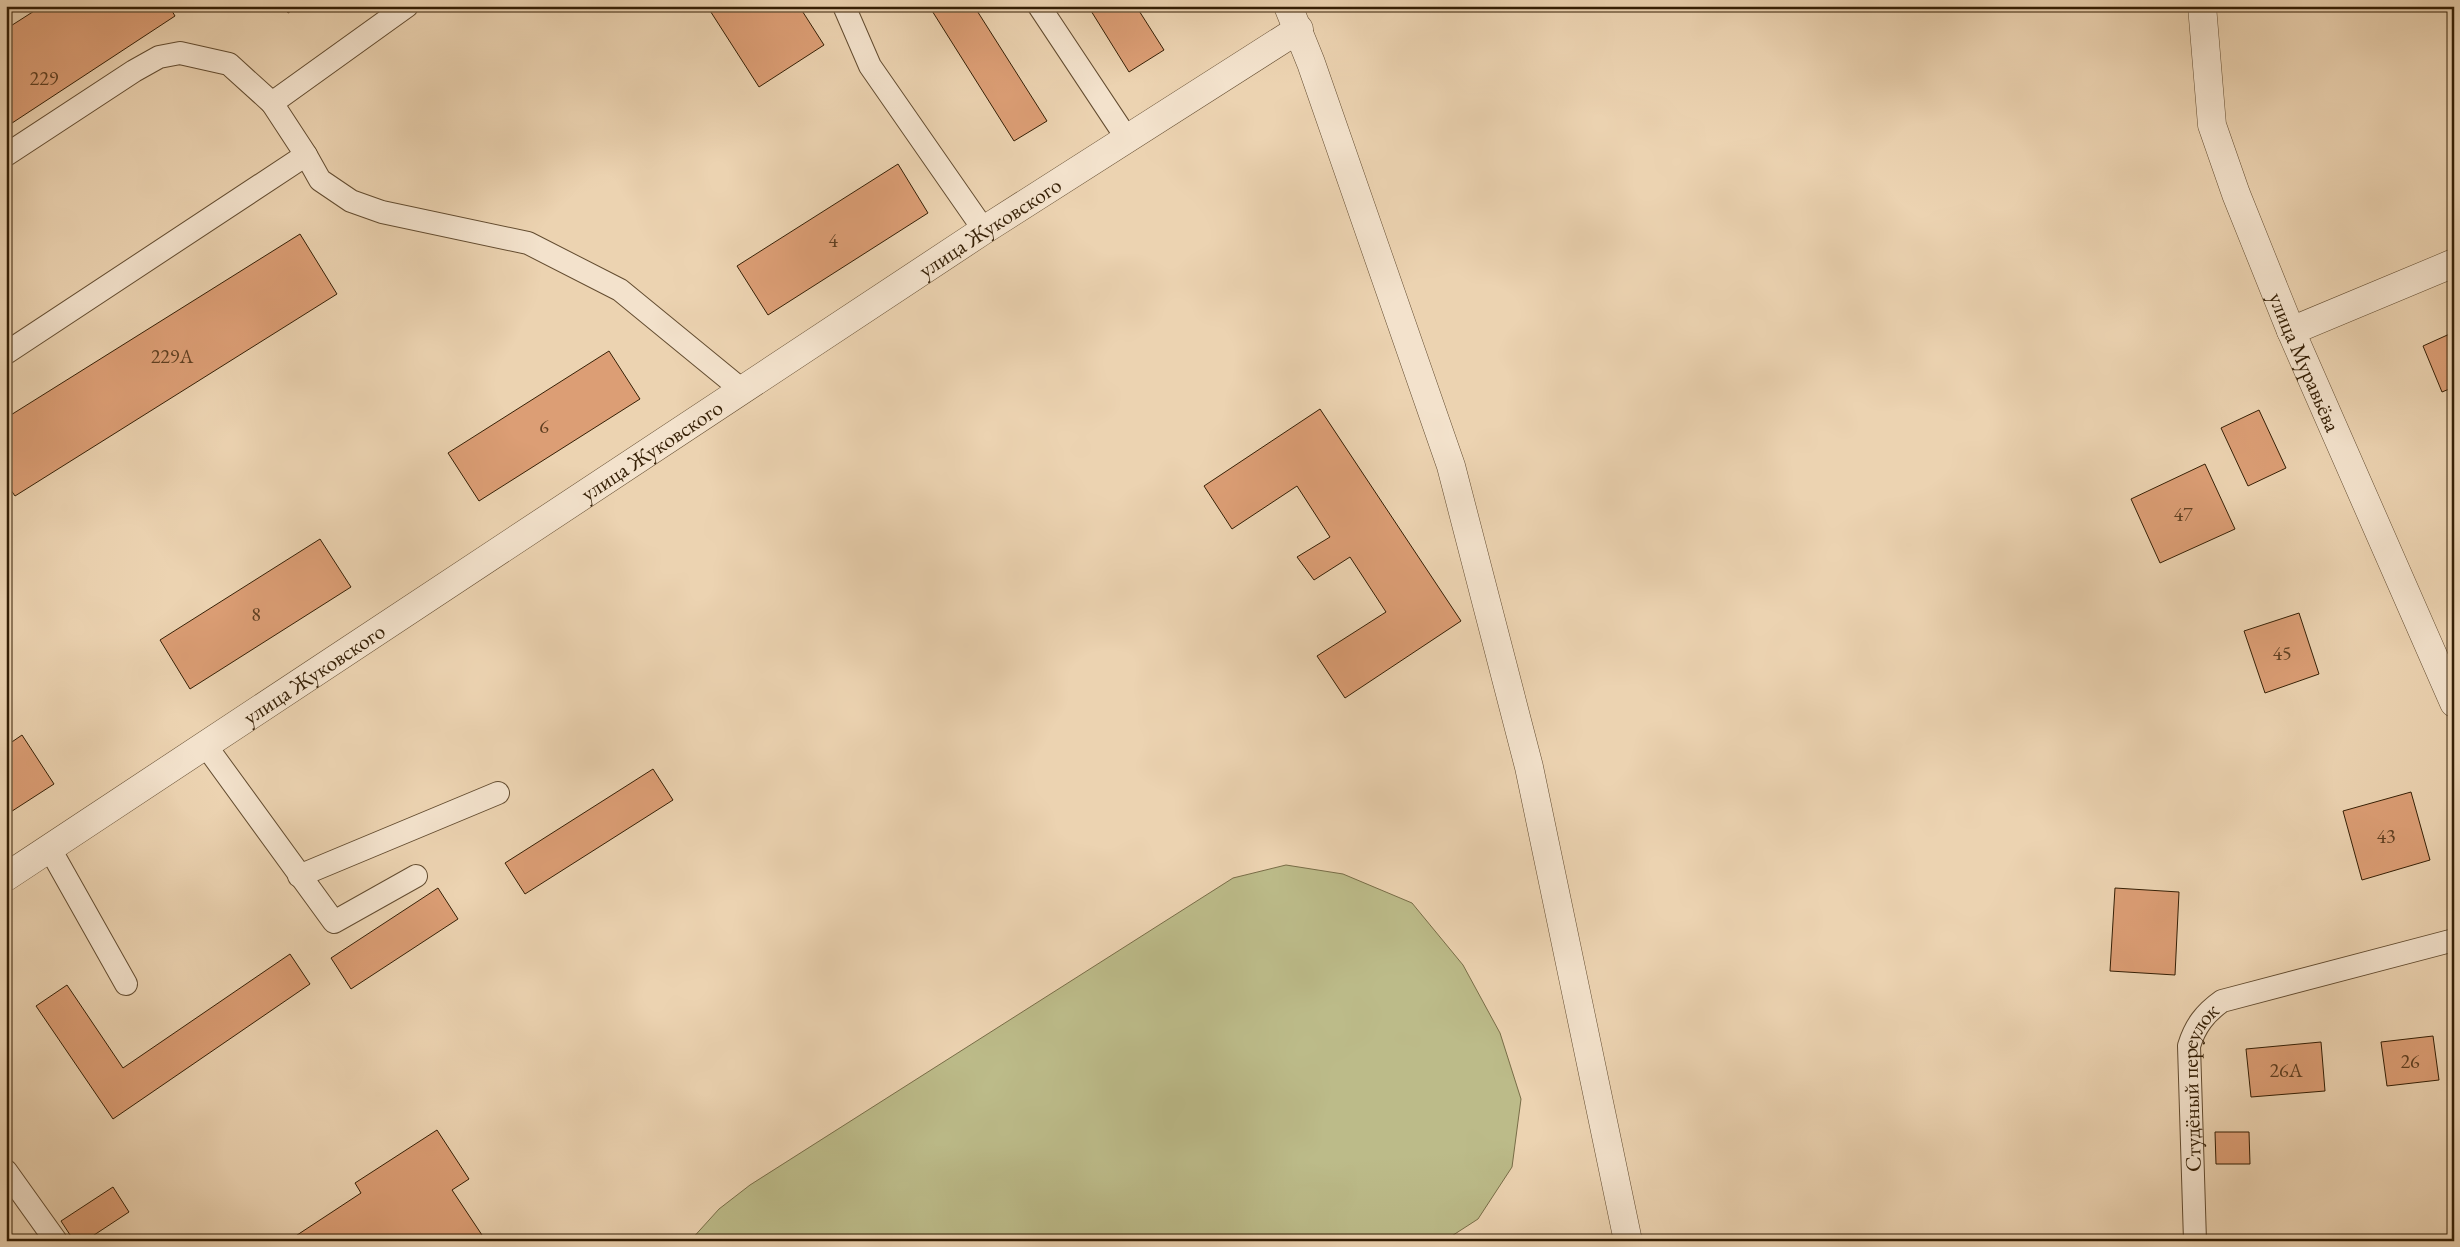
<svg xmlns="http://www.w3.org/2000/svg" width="2460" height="1247" viewBox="0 0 2460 1247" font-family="'EB Garamond',serif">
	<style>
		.green { fill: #bcbb89; stroke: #786d47 }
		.building { fill: #dc9e75; stroke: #351f05 }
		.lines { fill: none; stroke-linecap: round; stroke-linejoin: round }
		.service-casing { stroke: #634c30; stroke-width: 24 }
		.minor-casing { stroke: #634c30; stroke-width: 29 }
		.tertiary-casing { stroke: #634c30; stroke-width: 29 }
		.service { stroke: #f3e2cc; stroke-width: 22 }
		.minor { stroke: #f3e2cc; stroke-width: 28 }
		.tertiary { stroke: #f3e2cc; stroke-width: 28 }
		.labels { text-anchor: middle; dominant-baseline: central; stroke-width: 4; stroke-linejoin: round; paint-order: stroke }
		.number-label { font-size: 20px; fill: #5f3f21 }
		.street-label { font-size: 22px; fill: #351f05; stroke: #f3e2cc }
	</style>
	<rect width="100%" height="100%" fill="#ecd3b1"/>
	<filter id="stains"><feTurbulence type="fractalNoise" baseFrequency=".004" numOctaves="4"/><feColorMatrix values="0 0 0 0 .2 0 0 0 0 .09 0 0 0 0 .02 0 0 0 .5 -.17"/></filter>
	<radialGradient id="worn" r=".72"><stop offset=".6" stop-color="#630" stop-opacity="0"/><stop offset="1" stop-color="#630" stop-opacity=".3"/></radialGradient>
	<path class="green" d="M1286 865 1343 874 1412 903 1463 965 1500 1033 1521 1099 1512 1167 1478 1219 1444 1241H690L719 1209 750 1185 1233 878Z"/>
	<path class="building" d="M42 6H169L175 16 6 127V29Z
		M284 6H299L288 13Z
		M707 6H799L824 45 759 87Z
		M929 6H974L1047 121 1014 141Z
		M1088 6H1136L1164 50 1129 72Z
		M898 164 928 213 768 315 737 266Z
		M300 234 337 294 15 496 6 483V418Z
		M2454 332V387L2442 392 2423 346Z
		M609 351 640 399 479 501 448 453Z
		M1320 409 1461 621 1345 698 1317 656 1386 612 1350 557 1314 580 1297 557 1330 537 1297 486 1232 529 1204 486Z
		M2259 410 2286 468 2248 486 2221 428Z
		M2205 464 2235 529 2160 563 2131 499Z
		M320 539 351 587 190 689 160 640Z
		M2299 613 2319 674 2265 693 2244 631Z
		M22 735 54 784 6 815V746Z
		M653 769 673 800 525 894 505 863Z
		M2411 792 2430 860 2362 880 2343 811Z
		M438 888 458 919 351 989 331 958Z
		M2115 888 2179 892 2175 975 2110 971Z
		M290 954 310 984 113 1119 36 1006 67 985 123 1068Z
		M2433 1036 2439 1080 2387 1086 2381 1042Z
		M2321 1042 2325 1091 2251 1097 2246 1049Z
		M437 1130 469 1179 452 1190 486 1241H288L361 1193 355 1183Z
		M2215 1132H2249L2250 1164H2216Z
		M113 1187 129 1212 85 1241H74L61 1221Z"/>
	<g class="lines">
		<g class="service-casing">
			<g id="service">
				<path d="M844 6 870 66 984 230"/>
				<path d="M1039 6 1126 137"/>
				<path d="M6 155 134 71 159 57 180 53 229 64 272 103"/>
				<path d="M306 155 320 180 351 201 382 212 528 243 620 290 742 390"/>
				<path d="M6 353 306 155 272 103 407 6"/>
				<path d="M206 746 334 922 416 876"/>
				<path d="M50 849 126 984"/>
				<path d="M299 876 498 793"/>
				<path d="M6 1171 56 1241"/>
				<path id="s1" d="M2195 1241 2189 1046C2195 1026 2205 1013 2222 1001L2454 940"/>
			</g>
		</g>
		<g class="minor-casing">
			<g id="minor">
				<path d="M1288 6 1311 63 1451 466 1529 767 1628 1241"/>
				<path d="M2291 331 2454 263"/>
				<path id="s2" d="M6 877 984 230 1299 29"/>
			</g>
		</g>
		<g class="tertiary-casing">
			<g id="tertiary">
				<path id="s3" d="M2202 6 2212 125 2236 194 2291 331 2454 703"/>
			</g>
		</g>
		<use href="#service" class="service"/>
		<use href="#minor" class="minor"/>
		<use href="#tertiary" class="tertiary"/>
	</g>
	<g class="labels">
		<g class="number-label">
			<text x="44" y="78">229</text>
			<text x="833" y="240">4</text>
			<text x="172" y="356">229А</text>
			<text x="544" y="426">6</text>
			<text x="2183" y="514">47</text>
			<text x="256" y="614">8</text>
			<text x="2282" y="653">45</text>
			<text x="2386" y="836">43</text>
			<text x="2410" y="1061">26</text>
			<text x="2286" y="1070">26А</text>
		</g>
		<g class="street-label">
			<text stroke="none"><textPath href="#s2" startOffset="1179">улица Жуковского</textPath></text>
			<text stroke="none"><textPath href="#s3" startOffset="374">улица Муравьёва</textPath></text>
			<text stroke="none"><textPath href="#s2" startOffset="774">улица Жуковского</textPath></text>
			<text stroke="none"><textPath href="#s2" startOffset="369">улица Жуковского</textPath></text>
			<text stroke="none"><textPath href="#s1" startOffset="156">Студёный переулок</textPath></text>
		</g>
	</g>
	<rect width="2460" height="1247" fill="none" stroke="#ecd3b1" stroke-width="25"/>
	<rect x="8" y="8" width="2445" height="1232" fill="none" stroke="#351f05" stroke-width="2.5"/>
	<rect x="12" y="12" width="2435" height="1222" fill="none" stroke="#351f05"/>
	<rect width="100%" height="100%" filter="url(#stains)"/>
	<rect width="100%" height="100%" fill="url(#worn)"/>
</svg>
